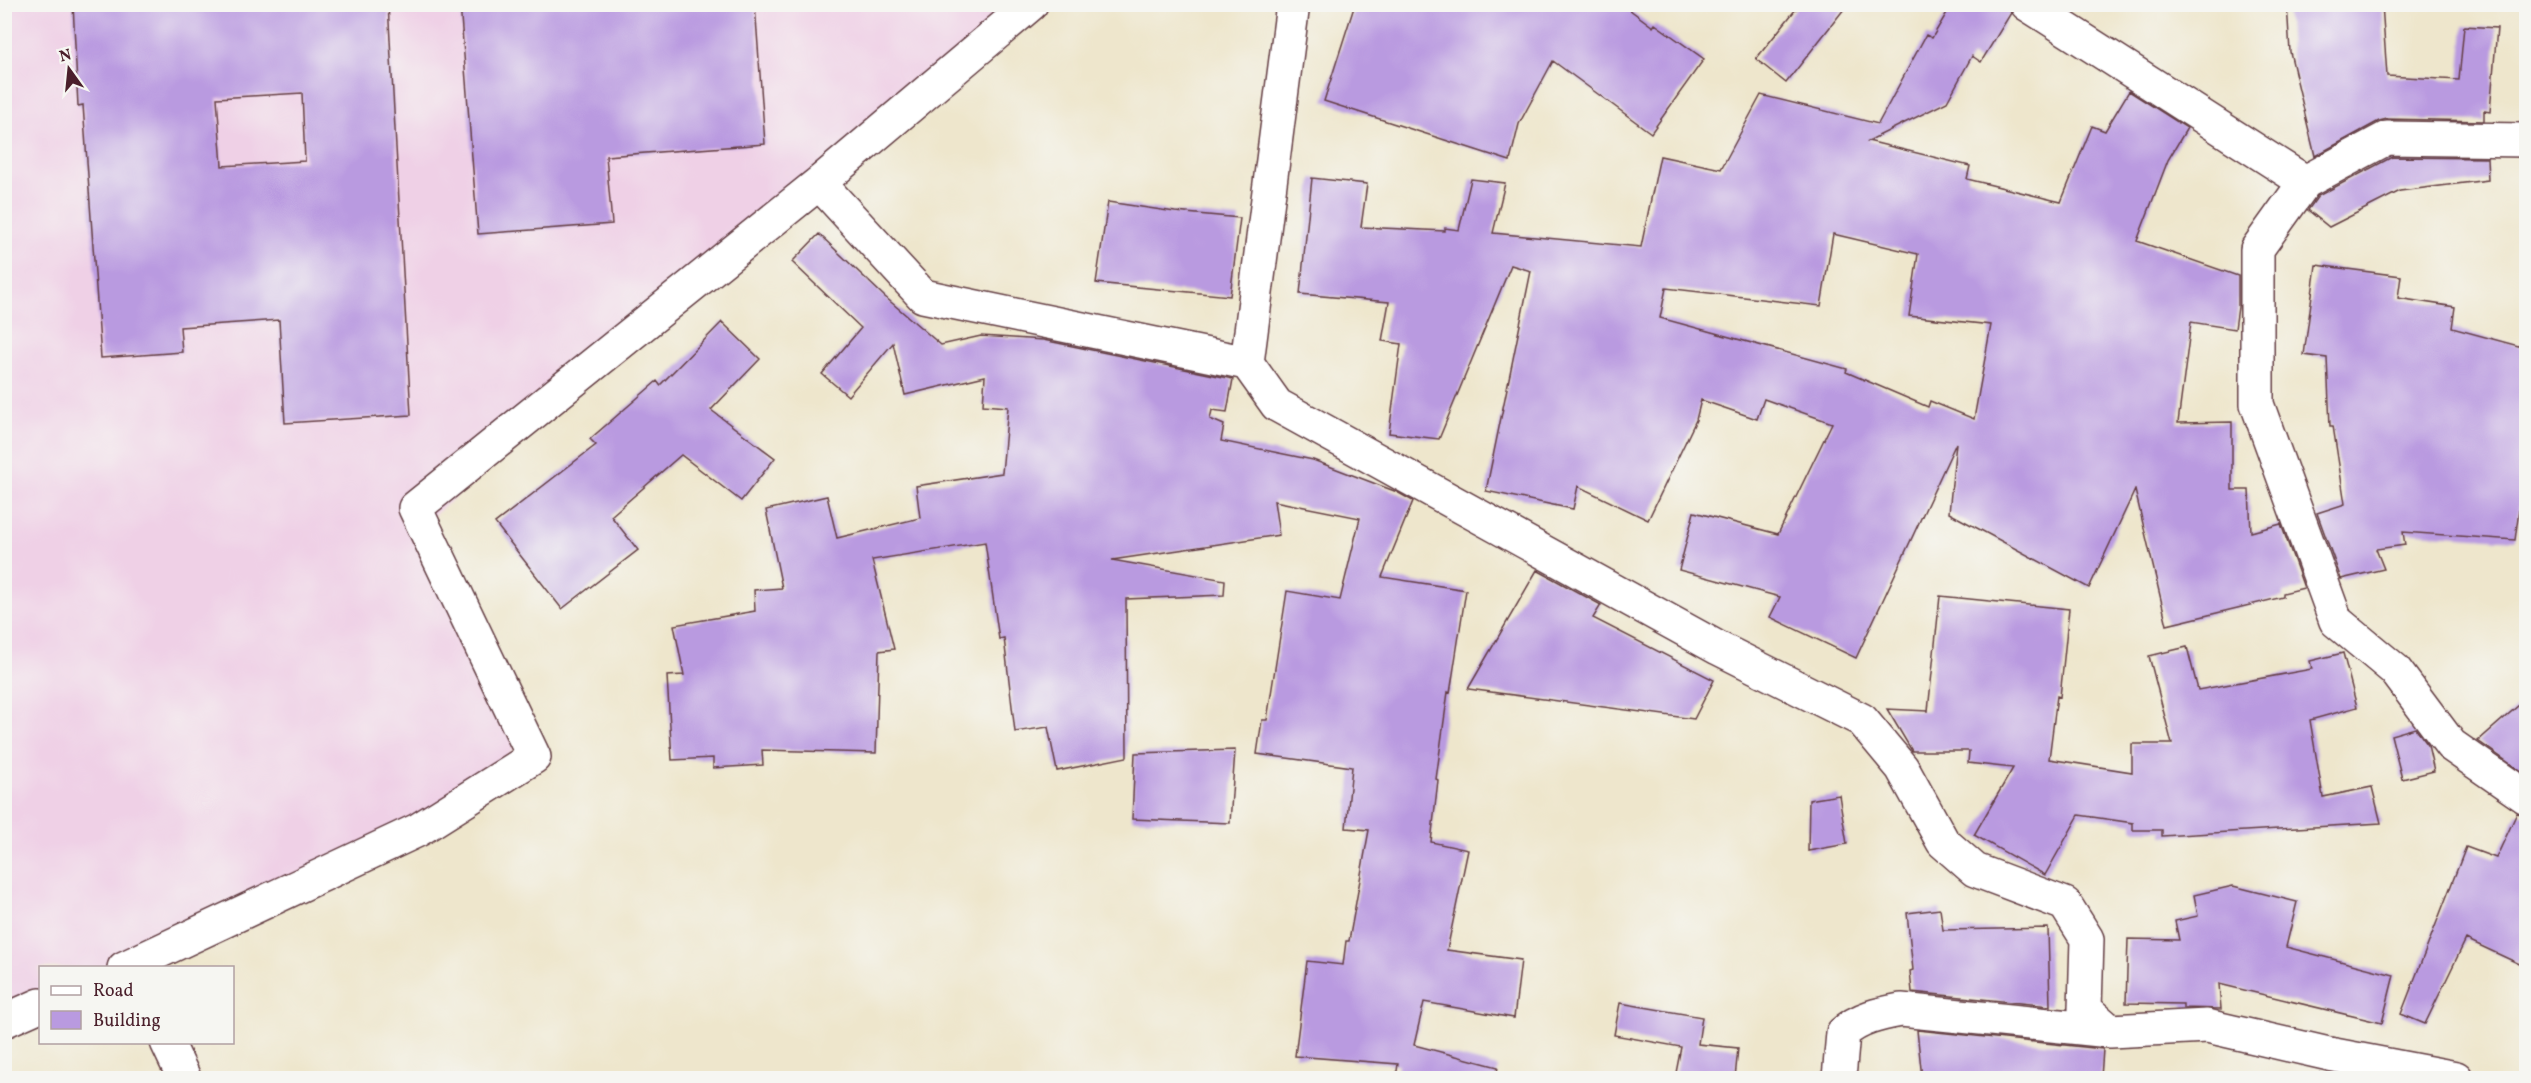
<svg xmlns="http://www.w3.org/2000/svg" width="2531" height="1083" viewBox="0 0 2531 1083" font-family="Vollkorn,serif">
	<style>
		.built { fill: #efd0e6 }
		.building { fill: #b99ae0; fill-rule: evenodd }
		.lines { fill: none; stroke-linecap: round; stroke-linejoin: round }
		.minor-casing { stroke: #633d43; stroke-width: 36 }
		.minor { stroke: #fff; stroke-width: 33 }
	</style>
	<rect width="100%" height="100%" fill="#f6f6f2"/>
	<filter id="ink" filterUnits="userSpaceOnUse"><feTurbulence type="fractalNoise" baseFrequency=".0167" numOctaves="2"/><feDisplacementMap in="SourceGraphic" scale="12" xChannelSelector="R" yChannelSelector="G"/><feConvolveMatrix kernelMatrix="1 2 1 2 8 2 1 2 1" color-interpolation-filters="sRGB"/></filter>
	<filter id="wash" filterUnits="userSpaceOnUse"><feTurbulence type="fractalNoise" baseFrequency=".008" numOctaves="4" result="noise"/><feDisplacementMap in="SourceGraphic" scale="24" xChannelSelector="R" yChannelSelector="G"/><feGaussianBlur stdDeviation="1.35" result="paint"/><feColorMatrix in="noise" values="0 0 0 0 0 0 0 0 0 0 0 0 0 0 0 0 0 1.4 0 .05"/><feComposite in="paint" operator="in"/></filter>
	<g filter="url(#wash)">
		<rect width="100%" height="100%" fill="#eee6cc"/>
		<path class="built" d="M5 5H1026L432 517 533 725 449 826 105 967 40 968V994L5 1009Z"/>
		<g id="blocks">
			<path class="building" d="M73 4H388L411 415 285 423 279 320 180 327 182 352 101 358 83 105 78 106ZM302 93 305 161 222 166 217 98Z
				M460 4H755L765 144 606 156 612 224 478 234Z
				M1355 4H1622L1653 27 1655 24 1704 59 1651 133 1553 61 1519 124 1510 161 1324 101Z
				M1800 4H1848L1786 83 1756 59Z
				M1952 4H2008L2011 13 1981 62 1972 56 1947 102 1868 141 1970 166 1967 179 2061 202 2092 126 2105 131 2129 91 2187 128 2168 160 2137 241 2238 276V307L2235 329 2191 322 2178 423 2232 422V490H2249L2251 532 2281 524 2304 588 2283 593V597L2167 625 2135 490 2089 588 1949 513 1956 443 1856 658 1770 617 1780 597 1679 570 1694 512 1778 534 1832 423 1764 399 1757 419 1701 400 1696 420 1648 520 1578 486 1573 509 1486 491 1531 271 1511 265 1439 439 1389 433 1401 344 1382 341 1389 302 1300 294 1312 178 1367 184 1361 227 1445 231V228L1459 230 1471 179 1505 183 1493 233 1641 247 1660 156 1721 169 1761 95 1878 124 1926 35 1932 38ZM1833 234 1918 254 1909 316 1991 325 1974 419 1930 401 1928 407 1846 372 1847 369 1660 318 1666 288 1821 306Z
				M2287 4H2382L2387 76 2459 80 2464 26 2497 28 2490 112 2484 111V121L2387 119 2379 121 2315 156 2290 52Z
				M2392 157 2487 158 2488 180 2400 191 2329 227 2308 210 2318 196Z
				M1108 202 1175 212 1240 218 1230 296 1096 283Z
				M819 234 885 297 941 345 981 336 1043 340 1233 379 1227 412 1212 410 1210 419 1224 425 1221 441 1313 460 1397 492 1413 501 1382 577 1466 590 1450 693 1448 692 1436 779 1438 780 1431 842 1468 850 1447 950 1521 960 1514 1018 1424 1002 1414 1045 1498 1067 1496 1078H1396L1398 1064 1295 1056 1307 961 1343 965 1346 941H1349L1369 830 1346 828 1352 767 1257 754 1262 720H1267L1287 591 1340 600 1360 518 1274 501 1279 535 1112 560 1225 580 1224 595 1126 599 1127 757 1057 771 1048 727 1015 732 1004 638 999 639 985 542 872 560 894 649 879 651 876 753 762 750 763 765 713 768V758L672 760 667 676 684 675 674 625 755 611 754 590 782 588 766 510 827 496 837 538 920 518 916 486 1002 473 1008 407 983 405 985 376 905 395 893 343 848 396 822 374 861 328 792 262Z
				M2316 265 2401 276 2398 298 2455 307 2452 328 2526 348V455L2515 540 2403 532 2405 545 2376 549 2384 569 2341 579 2317 513 2345 504 2333 426H2330L2327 358 2304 355Z
				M722 322 760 359 711 410 775 458 741 501 681 455 611 516 638 550 562 609 495 523 596 445 590 439 657 381 660 385Z
				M1537 570 1601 605 1593 618 1714 680 1694 719 1468 689Z
				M1940 596 2069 609 2060 697 2057 696 2049 759 2132 772V744H2172L2149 656 2187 647 2198 690 2312 669 2310 661 2343 653 2357 707 2310 720 2323 797 2372 787 2381 823 2162 836V830H2133V823L2079 815 2045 875 1974 835 2013 768 1968 763 1969 751H1912L1887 709 1928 711Z
				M2526 699V775L2478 741Z
				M2415 728 2428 745 2434 771 2402 779 2391 735Z
				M1235 750 1230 823 1132 819 1135 753Z
				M1839 795 1847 844 1808 851 1809 800Z
				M2517 813 2526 815V967L2466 939 2425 1024 2401 1014 2466 847 2496 858Z
				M2233 886 2297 902 2286 947 2394 975 2382 1023 2219 984 2221 1009 2183 1008V1004L2126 1003 2128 939 2179 940 2175 921 2198 916 2194 895Z
				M1940 909 1943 930 2048 928 2050 1006 1912 992 1910 971 1913 970 1907 913Z
				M1620 1003 1702 1017 1698 1044 1738 1048 1735 1078H1675L1681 1047 1614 1035Z
				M1917 1030 2103 1049 2101 1078H1922Z"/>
		</g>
	</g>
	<g filter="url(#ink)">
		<use href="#blocks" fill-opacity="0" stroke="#633d43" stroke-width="1.5"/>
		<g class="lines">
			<g class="minor-casing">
				<path id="minor" d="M2027 4 2305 182
					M2526 140 2387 138 2305 182 2257 249V404L2336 621 2395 670 2451 745 2526 797
					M819 183 923 296 1247 363 1277 405 1718 648 1862 720 1902 768 1943 842 1975 870 2065 904 2087 939 2085 1009 2110 1031 2207 1026 2329 1054 2456 1078
					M1247 363 1293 4
					M124 968 418 830 534 757 415 508 819 183 1031 4
					M4 1021 40 1005
					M167 1042 184 1078
					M1839 1078 1843 1033C1859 1018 1880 1014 1901 1010L2110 1031"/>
			</g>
			<use href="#minor" class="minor"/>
		</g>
	</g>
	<rect width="2531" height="1083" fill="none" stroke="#f6f6f2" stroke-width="24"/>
	<rect x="39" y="966" width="195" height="78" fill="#f6f6f2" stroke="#b1a0a2" stroke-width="1.5"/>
	<rect x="51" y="986" width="30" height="9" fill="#ffffff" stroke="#b1a0a2" stroke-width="1.5"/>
	<text x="93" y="996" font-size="18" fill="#4a1f2b">Road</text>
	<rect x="51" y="1011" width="30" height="18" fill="#b99ae0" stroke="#b1a0a2" stroke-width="1.5"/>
	<text x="93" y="1026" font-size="18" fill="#4a1f2b">Building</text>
	<g transform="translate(69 69) rotate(345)" stroke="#f6f6f2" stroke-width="4.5" paint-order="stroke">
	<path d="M0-4.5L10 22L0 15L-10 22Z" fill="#4a1f2b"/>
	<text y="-9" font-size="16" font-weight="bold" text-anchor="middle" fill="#4a1f2b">N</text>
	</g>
</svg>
